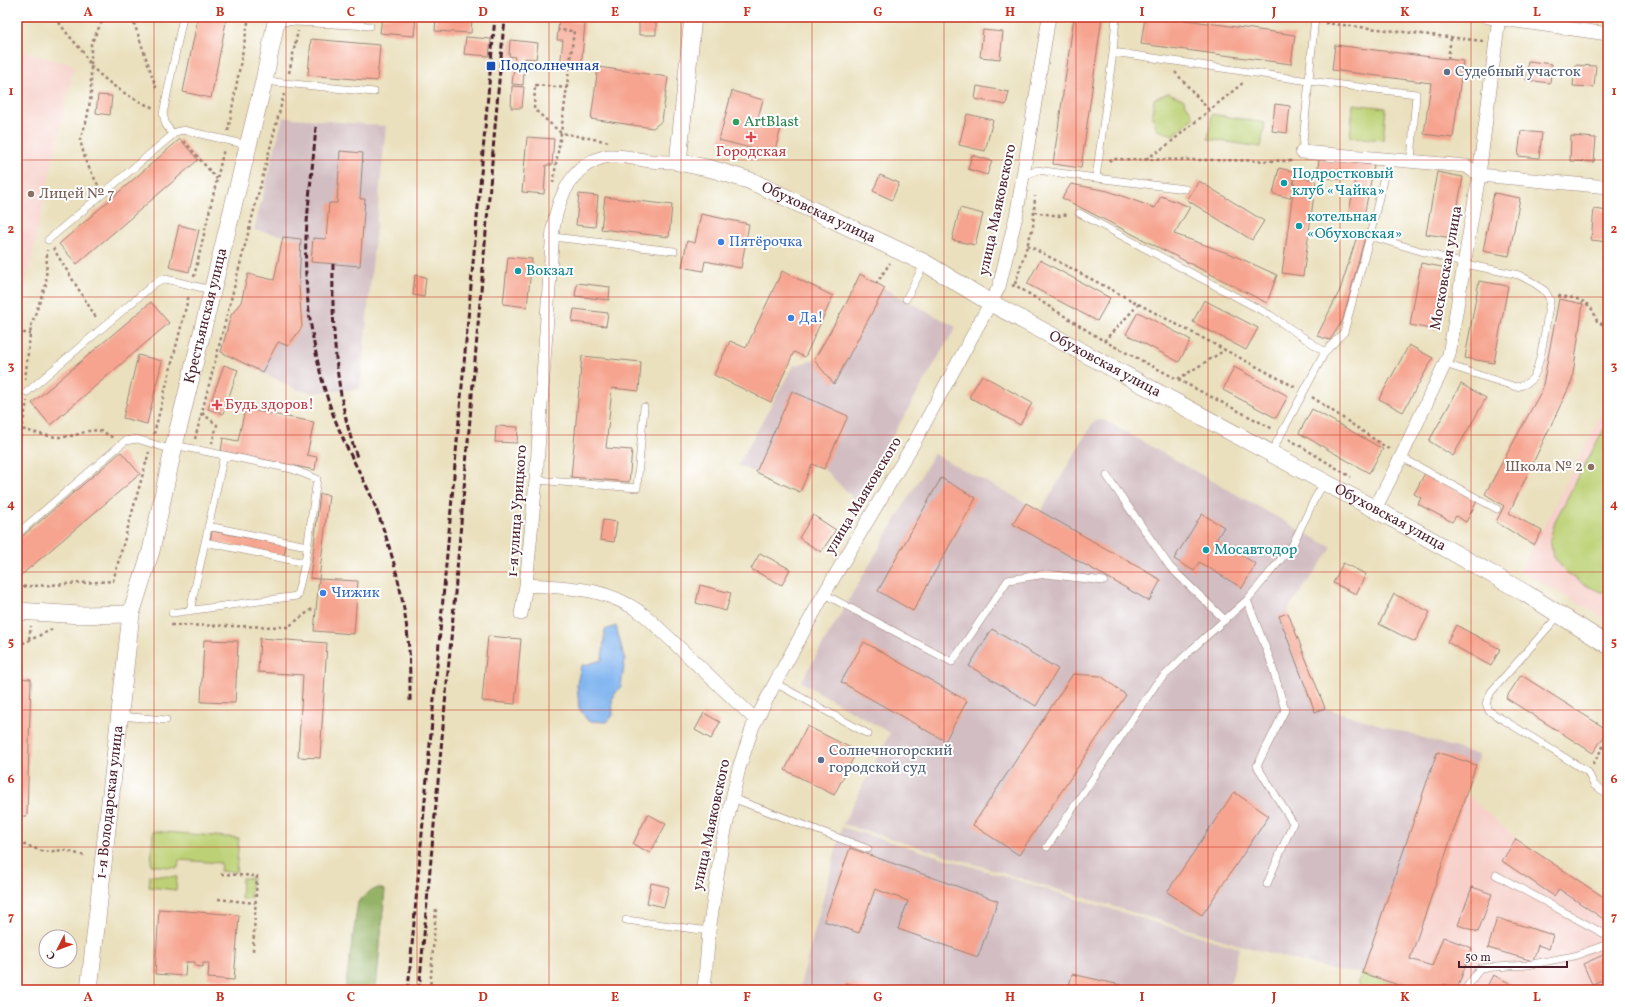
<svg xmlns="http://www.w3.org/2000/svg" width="1625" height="1007" viewBox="0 0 1625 1007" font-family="Vollkorn,serif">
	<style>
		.built { fill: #f7d0ca }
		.industrial { fill: #d2bec2 }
		.green { fill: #bcd175; stroke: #837850 }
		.forest { fill: #95b366; stroke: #706948 }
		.water { fill: #83b6f0; stroke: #666a8e }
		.building { fill: #f6a48f }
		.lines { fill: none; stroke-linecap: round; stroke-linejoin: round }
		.service-casing { stroke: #9a8074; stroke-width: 8 }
		.minor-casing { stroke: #9a8074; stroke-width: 14 }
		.tertiary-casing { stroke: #9a8074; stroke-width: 18 }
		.path { stroke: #9a8074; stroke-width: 2.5; stroke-dasharray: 3 3; stroke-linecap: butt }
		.service { stroke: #fff; stroke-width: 7 }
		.minor { stroke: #fff; stroke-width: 13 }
		.tertiary { stroke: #fff; stroke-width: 17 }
		.rail { stroke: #4a1f2b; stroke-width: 3; stroke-dasharray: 6 3; stroke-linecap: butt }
		.grid { fill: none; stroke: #c8321e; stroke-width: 1; stroke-opacity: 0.55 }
		.transit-dot { fill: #1a4fb4; stroke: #fff; stroke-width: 1.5 }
		.service-dot { fill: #5c6f8a; stroke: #fff; stroke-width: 1.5 }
		.leisure-dot { fill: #2e9e5b; stroke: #fff; stroke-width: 1.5 }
		.health-dot { fill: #e0444e; stroke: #fff; stroke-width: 1.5 }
		.culture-dot { fill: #0f9aa8; stroke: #fff; stroke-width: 1.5 }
		.education-dot { fill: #8d6e63; stroke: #fff; stroke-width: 1.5 }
		.shop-dot { fill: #3f7fe0; stroke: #fff; stroke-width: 1.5 }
		.labels { text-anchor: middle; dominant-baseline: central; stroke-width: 4; stroke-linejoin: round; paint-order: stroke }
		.transit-label { font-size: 15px; fill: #164399; stroke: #fff; text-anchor: start }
		.service-label { font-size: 15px; fill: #4e5e75; stroke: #fff; text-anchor: start }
		.leisure-label { font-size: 15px; fill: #27864d; stroke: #fff; text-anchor: start }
		.health-label { font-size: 15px; fill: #be3a42; stroke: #fff }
		.culture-label { font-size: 15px; fill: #0d838f; stroke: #fff; text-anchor: start }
		.education-label { font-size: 15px; fill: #785e54; stroke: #fff; text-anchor: start }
		.street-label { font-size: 15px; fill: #4a1f2b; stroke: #fff }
		.shop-label { font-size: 15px; fill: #366cbe; stroke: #fff; text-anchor: start }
		.neatline { fill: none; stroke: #c8321e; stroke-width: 1.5 }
		.grid-label { font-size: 13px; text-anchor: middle; font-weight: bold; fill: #c8321e }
	</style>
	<rect width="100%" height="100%" fill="#fff"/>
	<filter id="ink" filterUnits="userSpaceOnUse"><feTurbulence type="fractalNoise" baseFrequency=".025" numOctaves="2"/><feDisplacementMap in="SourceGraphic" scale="8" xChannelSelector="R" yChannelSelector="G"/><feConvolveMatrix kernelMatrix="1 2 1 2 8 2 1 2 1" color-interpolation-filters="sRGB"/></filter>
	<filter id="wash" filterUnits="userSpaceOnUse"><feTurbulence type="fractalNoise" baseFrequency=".012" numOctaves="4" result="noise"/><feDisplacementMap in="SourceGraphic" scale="16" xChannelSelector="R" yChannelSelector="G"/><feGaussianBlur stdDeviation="0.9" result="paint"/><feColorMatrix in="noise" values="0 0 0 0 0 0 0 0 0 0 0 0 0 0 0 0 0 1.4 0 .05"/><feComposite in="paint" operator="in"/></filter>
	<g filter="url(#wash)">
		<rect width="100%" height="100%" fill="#eae0bd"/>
		<path class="built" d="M17 50 74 65 17 324Z
			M1608 402V620L1521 571Z
			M1466 794 1517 839 1608 900V986L1598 990H1414L1401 986Z"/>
		<path class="industrial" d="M283 117 386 126 360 389 313 393 296 389 231 357 257 310 302 327 299 286 301 239 254 230Z
			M860 274 876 284 956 327 855 500 824 469 812 464 800 492 738 465 793 366 815 360 847 302Z
			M1098 420H1104L1332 548 1290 606 1288 613 1325 708 1479 755 1401 986 1362 973 1336 971 1243 946 843 824 890 733 801 682 934 454 1041 511 1092 424Z
			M842 827 1239 948 1229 990H799Z"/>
		<path class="green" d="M1168 93 1183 99 1194 117 1174 135 1157 130 1152 113 1154 99Z
			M1353 104 1386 108 1383 140 1350 137Z
			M1212 114 1265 123 1261 147 1208 139Z
			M1608 421V592H1601L1583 584 1566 572 1554 557 1550 540 1555 521Z
			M153 831 239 838 236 872 220 871 221 863 179 860 178 868 151 865Z
			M150 875 177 877 176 890 149 887Z
			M242 878H252L250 899H241Z
			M1362 973 1414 990H1366L1357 983Z"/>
		<path class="forest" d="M378 888 385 890 376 990H345L358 902 369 892Z"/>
		<path class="water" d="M616 626 625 661 621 686 612 698 613 715 607 722 588 721 579 708 577 684 581 666 602 660 605 630Z"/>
		<g id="blocks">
			<path class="building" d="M198 17H227L211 98 183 92Z
				M382 17H416L414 36 380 33Z
				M436 17H472L471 33 435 31Z
				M639 17H656V35H639Z
				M1074 17H1102L1081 168 1053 164Z
				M1145 17H1164L1295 35 1291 64 1141 44Z
				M559 20 585 23 581 69 560 67 563 40H557Z
				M983 30 1003 32 1000 59 980 57Z
				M466 37 491 39 489 56 464 54Z
				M311 39 380 45 377 81 308 75Z
				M510 40 538 43 536 59 525 58 523 85 512 84 515 57 509 56Z
				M1335 45 1463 61 1453 138 1424 134 1431 83 1332 70Z
				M1528 61 1552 64 1550 83 1526 80Z
				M1575 65 1596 66 1594 87 1573 86Z
				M598 67 668 77 662 121 653 128 591 119Z
				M512 86 524 87 522 108H511Z
				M977 86 1009 92 1006 105 975 99Z
				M732 91 763 100 757 121 781 128 774 154 719 140Z
				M98 95 112 96 110 115 96 113Z
				M1275 104 1290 106 1287 133 1272 131Z
				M967 114 993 120 985 151 959 145Z
				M1521 131 1542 133 1539 158 1518 156Z
				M1571 136 1596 138 1594 162 1570 161Z
				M527 137 554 139 552 165H546L544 194 522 192Z
				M180 139 198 160 77 264 59 244Z
				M340 151 363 153 360 199H365L360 266 311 262 313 238 326 239 329 203H337Z
				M972 155 992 161 987 175 968 169Z
				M1319 159 1374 165 1364 216 1349 212 1355 181 1317 177Z
				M1279 168 1296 172 1290 198 1273 194Z
				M1437 172 1463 177 1452 238 1426 234Z
				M880 175 899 183 892 200 873 191Z
				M1295 177 1316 180 1303 276 1282 273Z
				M1199 181 1264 221 1252 240 1187 200Z
				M1071 184 1108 191 1155 208 1161 196 1190 207 1174 234 1233 255 1277 275 1267 303 1062 198Z
				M1494 193 1520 198 1509 256 1483 251Z
				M579 194 598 196 595 227 576 225Z
				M605 197 672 205 669 237 601 229Z
				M960 208 983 214 975 245 952 240Z
				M1594 209 1608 211V242L1591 240Z
				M701 214 749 224 741 268 705 261 703 271 682 267 687 241 695 243Z
				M179 225 199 230 189 272 169 267Z
				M1359 230 1365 237 1343 320 1330 340 1317 336 1340 290Z
				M283 237 301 239 299 286 302 327 288 346 278 342 262 372 221 352 231 315 241 302 248 274 274 280Z
				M508 257 532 259 527 307 503 304Z
				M1040 260 1110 298 1097 321 1027 284Z
				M1421 263 1447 268 1436 330 1410 325Z
				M782 271 833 296 805 357 794 352 771 402 714 375 730 341 746 348Z
				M860 274 885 288 834 384 814 360 847 302Z
				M415 275 426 277 424 297 413 295Z
				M1479 281 1508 286 1494 363 1465 358Z
				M577 283 610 287 609 300 575 296Z
				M1559 299 1583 304 1572 381 1509 513 1542 531 1534 545 1496 522 1504 506 1485 494 1542 390Z
				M1204 300 1258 328 1246 350 1193 322Z
				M151 302 169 323 50 425 32 403Z
				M574 309 608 313 606 326 572 322Z
				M1138 312 1191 340 1179 362 1126 334Z
				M1409 345 1433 358 1403 412 1379 399Z
				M138 355 162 361 147 424 123 418Z
				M582 356 641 362 639 391 612 388 606 448 632 450 629 482 571 477Z
				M224 365 238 370 223 414 208 409Z
				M1234 367 1288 396 1276 418 1223 390Z
				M982 375 1032 403 1020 425 969 397Z
				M1461 384 1486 398 1453 456 1429 441Z
				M792 391 848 416 824 469 812 464 800 492 756 472Z
				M245 409 314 422 307 455 317 457 315 470 221 451 223 438 238 441Z
				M1312 409 1383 449 1369 473 1299 433Z
				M496 426 518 427 517 443 495 442Z
				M121 452 140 474 20 576 17 572V541Z
				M1425 473 1477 501 1466 522 1456 516 1452 522 1418 504 1421 498 1414 494Z
				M941 478 976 498 913 611 878 591Z
				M320 494 329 495 319 579 310 578Z
				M1026 503 1161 580 1149 601 1013 524Z
				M1202 514 1224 527 1216 540 1256 564 1242 588 1199 562 1194 571 1174 559Z
				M813 515 836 530 821 552 799 538Z
				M603 520 617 522 614 542 600 540Z
				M212 531 286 545 284 556 210 541Z
				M760 553 790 569 782 585 751 569Z
				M1343 563 1366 574 1356 594 1333 583Z
				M319 579 358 581 354 634 314 631Z
				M700 585 731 593 726 611 696 603Z
				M1394 594 1430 612 1415 642 1379 624Z
				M1288 613 1325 708 1315 712 1279 616Z
				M1456 625 1500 649 1491 666 1447 642Z
				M992 629 1058 669 1036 706 969 666Z
				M488 636 521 639 515 704 482 701Z
				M260 638 327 643 320 758 298 757 303 675 258 672Z
				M204 640 238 641 235 703 201 702Z
				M864 642 967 701 945 741 841 682Z
				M1073 674 1101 676 1126 695 1019 855 973 825Z
				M1521 675 1608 730 1593 753 1506 698Z
				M17 678 31 679 27 816H17Z
				M704 713 720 722 711 739 695 730Z
				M807 726 857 751 834 795 785 770Z
				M1437 752 1476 765 1410 959 1432 966 1443 937 1472 948 1457 989 1444 984 1441 990H1414L1362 973Z
				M1234 792 1269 816 1202 915 1167 892Z
				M648 814 666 824 650 853 633 844Z
				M1516 839 1608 900V922L1559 889 1554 896 1502 861Z
				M850 848 998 901 978 957 898 929 908 901 875 889 859 933 824 921Z
				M651 883 669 887 664 907 647 903Z
				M1472 887 1492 894 1478 932 1458 925Z
				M159 909 239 915 234 980 208 978 209 963H203V967L195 966V962H186L185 976 155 974Z
				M1497 918 1553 935 1549 949 1538 945 1533 961 1488 948Z
				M1608 953V978L1592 984 1583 964Z
				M1072 974 1138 989V990H1068Z
				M1493 975 1510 983 1506 990H1485Z
				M845 983 875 989V990H844Z"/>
		</g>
	</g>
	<g filter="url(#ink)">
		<use href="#blocks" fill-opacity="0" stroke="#9a8074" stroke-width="1"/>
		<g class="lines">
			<g class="service-casing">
				<path id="service" d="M276 21 370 26
					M1113 52 1309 81 1416 94 1411 161
					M264 81 374 92
					M172 133 166 125 163 114 183 17
					M1302 152 1315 17
					M1023 177 1037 170 1096 178 1113 52 1116 17
					M1096 178 1185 189
					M1079 213 1270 315 1325 352
					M1370 236 1465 264 1519 275 1534 283 1545 291 1550 300C1547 316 1541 369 1532 379 1527 384 1522 386 1516 387L1445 364
					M553 237 674 251
					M48 240 176 132 183 130 248 145
					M906 299 925 263
					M27 392 155 283 161 280 166 279 211 290
					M1271 453 1325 352 1344 332 1370 236 1388 159
					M1401 457 1497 509
					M1107 476 1170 567 1225 620
					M536 480 637 488 644 407
					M208 526 307 546
					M17 534 125 441 137 439 173 450
					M205 542 305 563
					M824 594 952 662 1008 580 1046 574 1104 581
					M1247 600 1270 659 1285 710 1257 766 1293 823 1267 884
					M190 611 224 455
					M172 613 297 596 305 563 317 479 292 469 174 445
					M1560 615 1552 623 1491 692 1486 703 1489 711 1588 772 1594 785 1608 794
					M775 683 868 734
					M120 716 166 720
					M732 798 868 849
					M1047 847 1156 684 1192 649 1247 600 1292 546 1314 500 1324 483
					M1496 875 1608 936
					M626 920 709 931
					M1465 990 1480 968 1527 965 1574 956 1608 944"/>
			</g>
			<g class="minor-casing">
				<path id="minor" d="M1488 17 1608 34
					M1302 152 1466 166 1479 175 1608 187
					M678 162C668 162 659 162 650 161 637 159 622 155 610 156 573 161 558 197 553 229L536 480 526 585C572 587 612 588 649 619L756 720
					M1375 509 1401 457 1449 355 1479 175 1499 17
					M521 614 526 585
					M704 990 709 931 722 844 739 768 753 726 775 683 824 594 915 441 999 287 1017 212 1049 17"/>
			</g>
			<g class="tertiary-casing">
				<g id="tertiary">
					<path id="s1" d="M693 17 678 162 712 169 751 181 925 263 991 303 1410 528 1525 593 1608 645"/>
					<path d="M17 611 81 615 131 614"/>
					<path id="s2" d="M89 990 131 614 151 551 173 450 264 81 277 17"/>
				</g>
			</g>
			<path class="path" d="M56 17C63 30 73 40 82 51 86 56 88 63 92 67 110 85 131 99 154 108
				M132 17 157 90
				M431 17 435 19 463 22
				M1325 23 1483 41
				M1448 59 1451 38
				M1175 72 1209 110
				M289 73 298 31
				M568 88 535 85 534 109 561 133 610 142
				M228 131 249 17
				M184 141 217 179
				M1146 159 1166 146 1244 82
				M1109 161 1112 159 1293 161
				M553 183 561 133 574 31 558 30
				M98 185 86 162 80 140 87 119 91 95V44L104 17
				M1034 212 1059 216 1069 214
				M1027 245 1295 387
				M53 248 97 319
				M194 277 224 149
				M876 284 890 263
				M1015 284 1033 227 1035 196
				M1012 286 1015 285 1104 341 1273 429
				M1558 296C1578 298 1591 300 1597 321L1608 328
				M17 332 31 334
				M1104 341 1139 304
				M1178 379 1225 350
				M25 380 31 326 46 284 47 250
				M1312 397 1390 450
				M202 413 217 425 212 443
				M17 428C31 431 46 437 61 437 83 437 93 421 114 439
				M154 434 189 295
				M195 439 284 94
				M1289 439 1351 477
				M17 455 27 401
				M17 587 113 581 149 452
				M171 625 288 627 312 609
				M29 639 31 626
				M17 646 53 629
				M1593 764 1608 738
				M17 845H26L44 852 64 850 85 856
				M221 874 257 876 253 951
				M218 899 255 903
				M430 990 436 908"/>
			<use href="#service" class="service"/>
			<use href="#minor" class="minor"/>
			<use href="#tertiary" class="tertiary"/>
			<path class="rail" d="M316 127C313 164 308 201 306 238 304 281 309 325 319 367 324 390 332 414 342 436 350 456 362 475 371 496 391 545 405 597 409 650 410 667 410 685 410 702
				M333 264C332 330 335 394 357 457
				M408 990 495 17
				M419 990 452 628 503 34 506 17"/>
		</g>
	</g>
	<path class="grid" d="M154 17V990M286 17V990M417 17V990M549 17V990M681 17V990M812 17V990M944 17V990M1076 17V990M1208 17V990M1340 17V990M1471 17V990M17 160H1608M17 297H1608M17 435H1608M17 572H1608M17 710H1608M17 847H1608"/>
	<rect class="transit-dot" x="486" y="61" width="10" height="10" rx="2"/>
	<g class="service-dot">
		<circle cx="1447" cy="72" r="4"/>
		<circle cx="821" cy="760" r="4"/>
	</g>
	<circle class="leisure-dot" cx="736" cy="122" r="4"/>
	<g class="health-dot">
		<path d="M749 131h4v4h4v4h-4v4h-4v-4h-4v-4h4z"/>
		<path d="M215 399h4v4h4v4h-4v4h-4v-4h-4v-4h4z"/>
	</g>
	<g class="culture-dot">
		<circle cx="1284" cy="183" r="4"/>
		<circle cx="1299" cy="226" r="4"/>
		<circle cx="518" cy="271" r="4"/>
		<circle cx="1206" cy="550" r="4"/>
	</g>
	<g class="education-dot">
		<circle cx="31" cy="194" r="4"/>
		<circle cx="1591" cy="467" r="4"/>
	</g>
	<g class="shop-dot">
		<circle cx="721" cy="242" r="4"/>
		<circle cx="791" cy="318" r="4"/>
		<circle cx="323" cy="593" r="4"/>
	</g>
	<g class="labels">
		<g class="transit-label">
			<text x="500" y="66">Подсолнечная</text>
		</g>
		<g class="service-label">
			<text x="1455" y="72">Судебный участок</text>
			<text x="829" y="751">Солнечногорский<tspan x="829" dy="17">городской суд</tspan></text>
		</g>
		<g class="leisure-label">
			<text x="744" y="122">ArtBlast</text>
		</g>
		<g class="health-label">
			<text x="751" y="152">Городская</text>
			<text x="225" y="405" text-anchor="start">Будь здоров!</text>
		</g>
		<g class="culture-label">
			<text x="1292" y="174">Подростковый<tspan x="1292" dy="17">клуб «Чайка»</tspan></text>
			<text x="1307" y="217">котельная<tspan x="1307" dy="17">«Обуховская»</tspan></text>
			<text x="526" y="271">Вокзал</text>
			<text x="1214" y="550">Мосавтодор</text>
		</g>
		<g class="education-label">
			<text x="39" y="194">Лицей № 7</text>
			<text x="1583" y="467" text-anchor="end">Школа № 2</text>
		</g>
		<g class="street-label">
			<text transform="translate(998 210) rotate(-78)">улица Маяковского</text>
			<text stroke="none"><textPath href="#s1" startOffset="296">Обуховская улица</textPath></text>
			<text transform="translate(1447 268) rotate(-80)">Московская улица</text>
			<text stroke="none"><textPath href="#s2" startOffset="686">Крестьянская улица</textPath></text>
			<text stroke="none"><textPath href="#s1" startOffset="620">Обуховская улица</textPath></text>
			<text transform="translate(864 496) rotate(-59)">улица Маяковского</text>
			<text transform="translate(518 511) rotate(-86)">1-я улица Урицкого</text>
			<text stroke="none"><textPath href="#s1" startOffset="944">Обуховская улица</textPath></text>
			<text stroke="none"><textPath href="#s2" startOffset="189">1-я Володарская улица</textPath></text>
			<text transform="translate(712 825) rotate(-78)">улица Маяковского</text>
		</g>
		<g class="shop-label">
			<text x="729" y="242">Пятёрочка</text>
			<text x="799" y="318">Да!</text>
			<text x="331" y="593">Чижик</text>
		</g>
	</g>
	<rect width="1625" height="1007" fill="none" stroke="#fff" stroke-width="44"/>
	<g transform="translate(58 949) rotate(228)"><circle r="19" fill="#ffffff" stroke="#b7a5aa"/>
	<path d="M0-3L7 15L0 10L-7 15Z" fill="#c8321e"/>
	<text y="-6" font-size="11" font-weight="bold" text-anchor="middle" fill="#4a1f2b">С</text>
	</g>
	<path d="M1459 961v6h108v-6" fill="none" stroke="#4a1f2b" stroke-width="2"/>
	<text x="1465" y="961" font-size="12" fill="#4a1f2b" stroke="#ffffff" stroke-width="3" paint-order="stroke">50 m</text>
	<rect x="22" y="22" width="1581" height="963" class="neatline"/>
	<g class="grid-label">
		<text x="88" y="16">A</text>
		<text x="220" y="16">B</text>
		<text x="351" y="16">C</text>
		<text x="483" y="16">D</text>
		<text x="615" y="16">E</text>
		<text x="747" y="16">F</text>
		<text x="878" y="16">G</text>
		<text x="1010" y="16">H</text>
		<text x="1142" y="16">I</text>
		<text x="1274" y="16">J</text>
		<text x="1405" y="16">K</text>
		<text x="1537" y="16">L</text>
		<text x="11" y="95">1</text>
		<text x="1614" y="95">1</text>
		<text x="11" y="233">2</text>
		<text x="1614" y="233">2</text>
		<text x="11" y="370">3</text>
		<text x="1614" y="370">3</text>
		<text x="11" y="508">4</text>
		<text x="1614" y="508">4</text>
		<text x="11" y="646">5</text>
		<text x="1614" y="646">5</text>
		<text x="11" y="783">6</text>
		<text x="1614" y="783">6</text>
		<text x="11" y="921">7</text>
		<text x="1614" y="921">7</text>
		<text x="88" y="1001">A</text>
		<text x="220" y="1001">B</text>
		<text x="351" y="1001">C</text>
		<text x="483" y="1001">D</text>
		<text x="615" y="1001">E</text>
		<text x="747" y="1001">F</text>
		<text x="878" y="1001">G</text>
		<text x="1010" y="1001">H</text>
		<text x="1142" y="1001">I</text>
		<text x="1274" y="1001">J</text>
		<text x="1405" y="1001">K</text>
		<text x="1537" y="1001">L</text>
	</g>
</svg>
